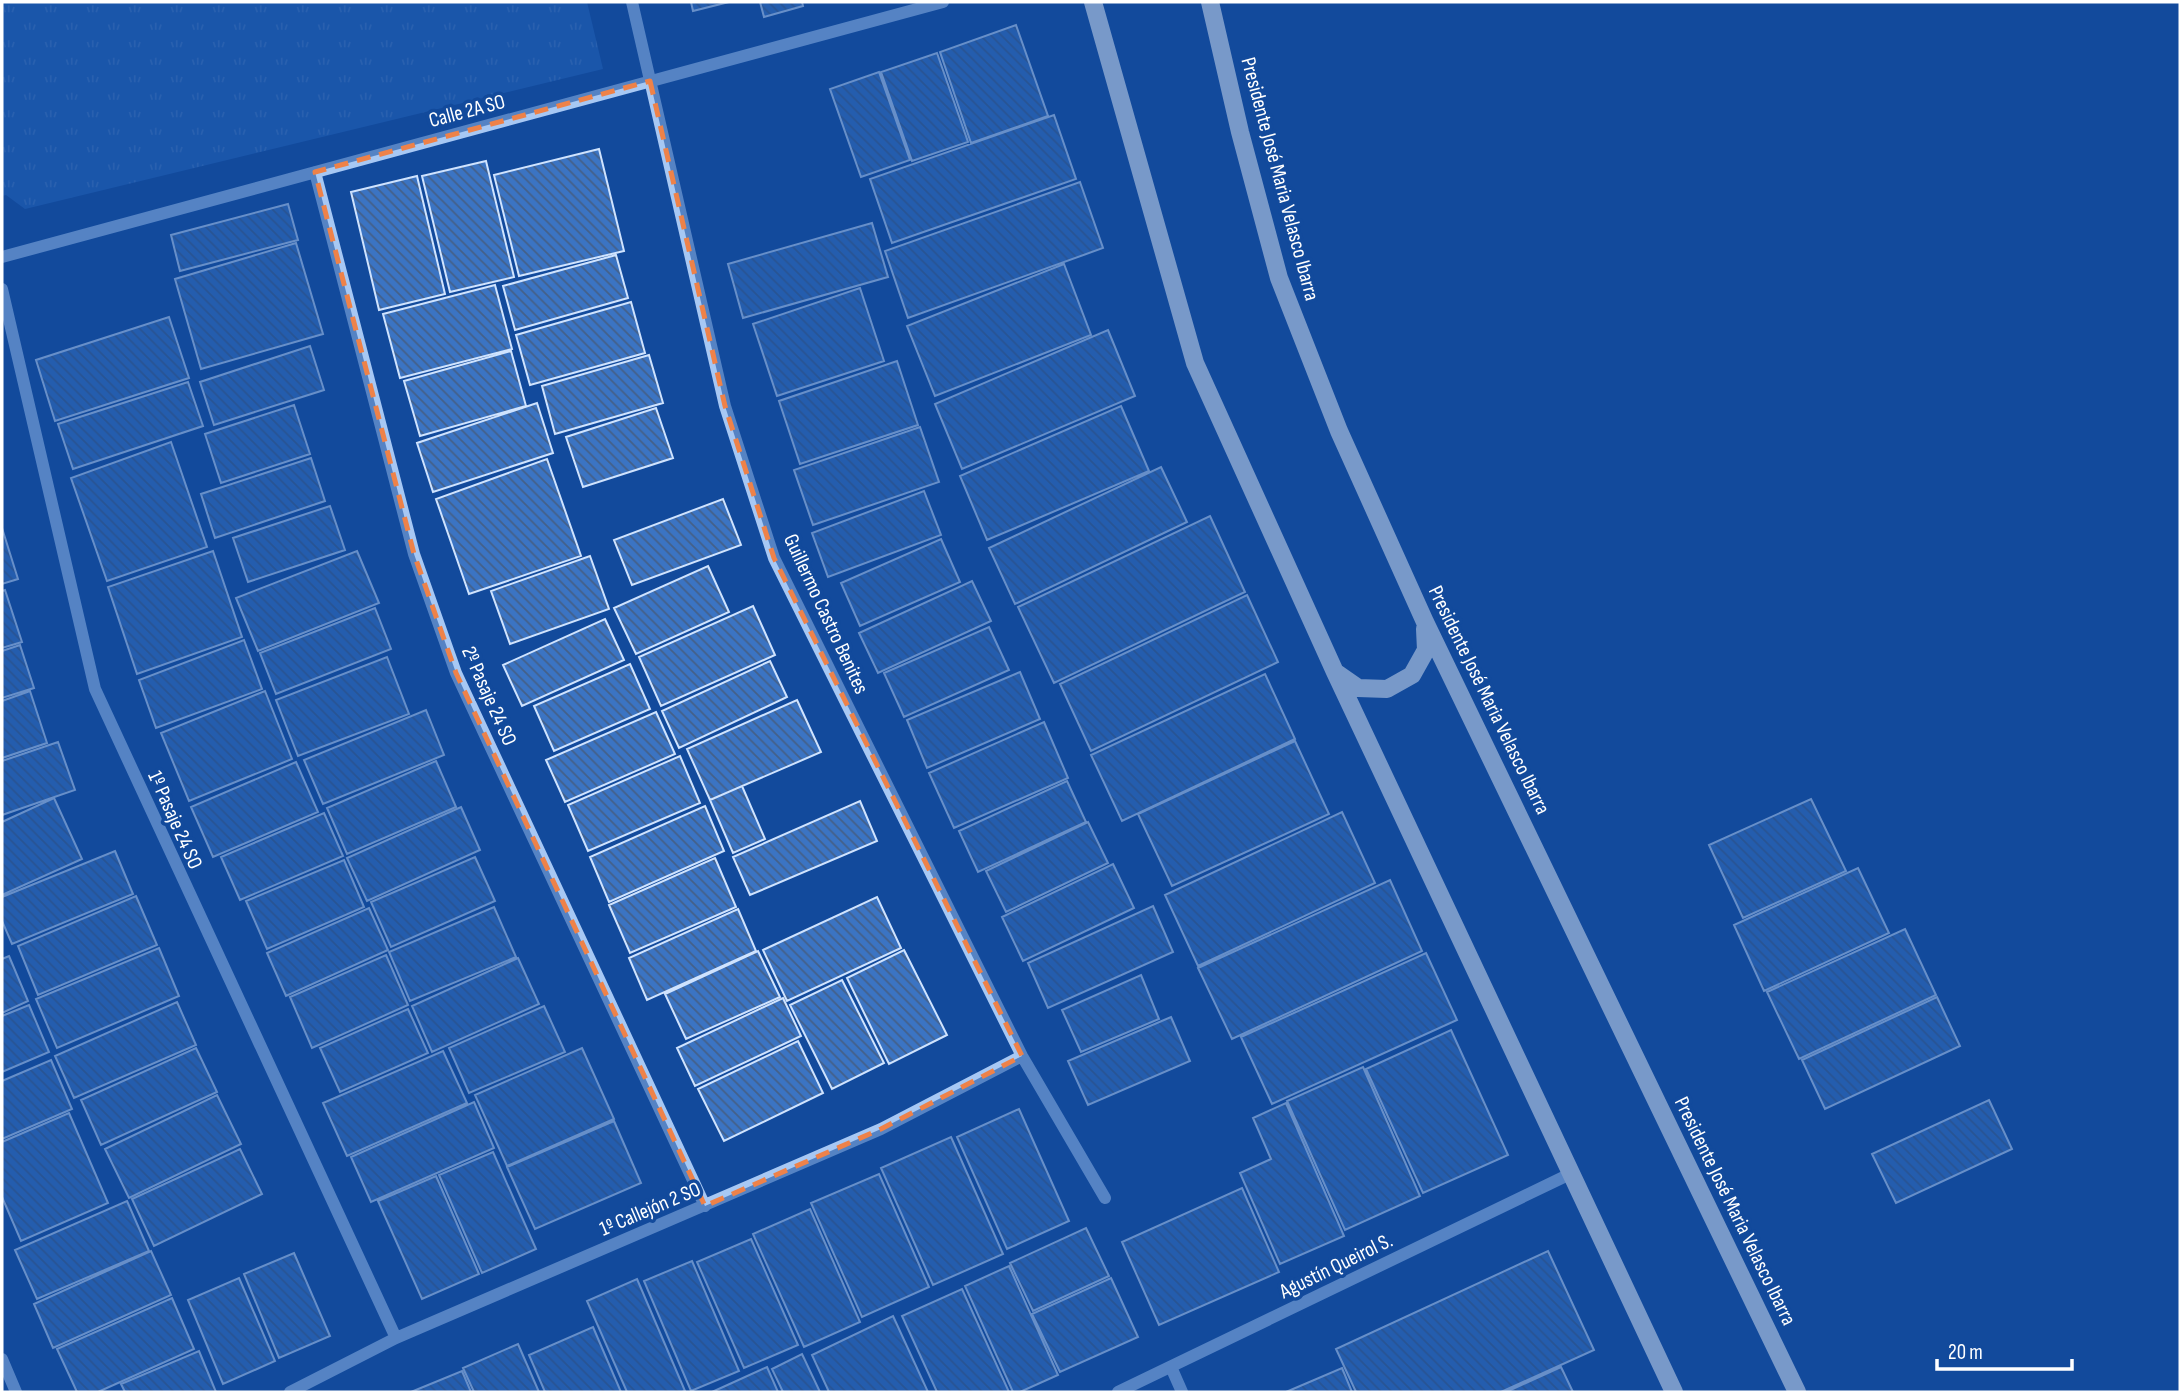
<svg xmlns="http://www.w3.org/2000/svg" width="2182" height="1394" viewBox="0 0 2182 1394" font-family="'Sofia Sans Condensed',sans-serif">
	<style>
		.grass { fill: url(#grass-tufts) }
		.building { fill: url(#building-back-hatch); stroke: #cfe3fe; stroke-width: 2 }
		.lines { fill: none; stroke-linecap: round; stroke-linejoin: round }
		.minor { stroke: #a7c8f4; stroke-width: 12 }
		.major { stroke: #f4f8ff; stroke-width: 18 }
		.marked { fill: none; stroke: #ee8249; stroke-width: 5; stroke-dasharray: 14 9; stroke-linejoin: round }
		.labels { text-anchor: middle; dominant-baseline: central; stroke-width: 7; stroke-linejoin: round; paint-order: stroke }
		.street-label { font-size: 21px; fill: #fff; stroke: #124a9c }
	</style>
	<defs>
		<pattern id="grass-tufts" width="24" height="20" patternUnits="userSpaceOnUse" patternTransform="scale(1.75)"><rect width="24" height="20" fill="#2464bb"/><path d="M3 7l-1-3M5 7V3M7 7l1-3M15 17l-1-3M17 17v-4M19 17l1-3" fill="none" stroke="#457bc5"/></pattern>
		<pattern id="building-back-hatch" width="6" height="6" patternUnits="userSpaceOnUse" patternTransform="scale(1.75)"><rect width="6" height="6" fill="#3b74c3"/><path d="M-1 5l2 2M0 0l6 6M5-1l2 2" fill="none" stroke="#446088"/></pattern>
	</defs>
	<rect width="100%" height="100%" fill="#124a9c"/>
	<path class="grass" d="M2 2H587L603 69 25 209 6 195 2 196Z"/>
	<path class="building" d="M691 2H729L693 11Z
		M760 2H802L803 6 764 17Z
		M1016 25 1048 116 971 143 940 52Z
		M937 53 968 142 912 161 881 72Z
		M879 72 910 160 861 177 830 89Z
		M1054 115 1076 179 892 243 870 179Z
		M599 149 624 251 519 276 494 175Z
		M486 161 514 277 450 292 422 176Z
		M417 176 445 294 379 310 351 192Z
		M1080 182 1103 248 908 318 885 251Z
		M288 204 298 240 180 271 171 235Z
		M872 223 888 277 743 318 728 264Z
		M296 243 323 334 201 369 175 279Z
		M616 255 628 298 515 330 503 286Z
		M1064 264 1091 335 935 396 907 326Z
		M495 285 512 349 400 378 383 314Z
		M860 288 884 361 777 396 753 324Z
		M631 302 645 353 530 385 516 335Z
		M169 317 189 378 55 421 36 360Z
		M1108 330 1135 396 962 469 935 404Z
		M310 346 324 390 214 425 200 382Z
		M511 351 526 406 420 436 404 381Z
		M649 355 663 403 555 434 542 386Z
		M897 361 918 425 800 464 779 401Z
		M188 382 203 426 73 469 58 424Z
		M537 403 553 453 433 492 417 443Z
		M294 405 310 454 221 483 205 434Z
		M1121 406 1149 471 987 540 960 476Z
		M656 408 673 458 583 487 566 437Z
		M920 427 939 482 813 525 794 470Z
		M171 442 207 547 107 581 71 478Z
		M311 458 325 501 215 538 201 494Z
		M547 459 581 556 469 594 436 499Z
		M1161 467 1187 522 1015 604 989 548Z
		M924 491 941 535 828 577 812 533Z
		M723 499 741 545 632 585 614 540Z
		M330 506 345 550 248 582 233 538Z
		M1210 516 1245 592 1054 683 1018 607Z
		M2 528 18 579 2 584Z
		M941 539 960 582 860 626 841 583Z
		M213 551 242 637 137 674 108 587Z
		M357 551 379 603 258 651 236 598Z
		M590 556 609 609 510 644 491 591Z
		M708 566 729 612 636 654 614 608Z
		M972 581 991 621 878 673 859 633Z
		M5 590 22 642 2 648V591Z
		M1247 595 1278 662 1091 751 1060 684Z
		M753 606 775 655 661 706 639 657Z
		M375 608 391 649 276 694 260 653Z
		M605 619 624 660 522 706 503 665Z
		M989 627 1009 670 904 717 884 673Z
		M244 640 262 689 156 728 139 680Z
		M20 645 34 688 2 698V651Z
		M387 657 409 714 298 756 276 700Z
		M770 661 787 697 679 748 662 711Z
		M630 664 650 709 554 751 534 706Z
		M1020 672 1040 719 927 768 907 720Z
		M1265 674 1295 739 1122 821 1091 755Z
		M30 691 47 743 2 758V701Z
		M265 691 292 759 189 801 161 733Z
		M797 700 821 752 710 800 687 749Z
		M426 710 444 755 323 804 304 760Z
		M656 712 675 754 565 802 546 760Z
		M1044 722 1068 778 954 828 929 773Z
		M1295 741 1329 814 1172 886 1138 814Z
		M58 742 75 790 2 815V761Z
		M680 756 700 803 588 851 568 805Z
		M436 761 456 807 347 854 327 808Z
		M296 762 318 812 213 857 191 807Z
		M1067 781 1086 822 978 872 959 831Z
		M742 786 765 839 733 853 710 800Z
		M54 798 82 859 2 895V822Z
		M1811 799 1846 871 1743 918 1709 845Z
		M860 801 877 841 750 895 733 857Z
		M705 806 724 851 609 902 590 857Z
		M461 807 480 850 367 901 347 858Z
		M1342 812 1375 883 1198 966 1165 895Z
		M324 813 343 856 240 900 221 857Z
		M1088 822 1108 863 1006 912 986 871Z
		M115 851 133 894 12 944 2 921V897Z
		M475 857 495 901 391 947 371 902Z
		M715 858 736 907 630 953 609 905Z
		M344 860 364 907 267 949 246 901Z
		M1113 864 1134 908 1023 961 1002 917Z
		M1858 868 1889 933 1764 991 1734 925Z
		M1390 880 1422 951 1232 1039 1198 968Z
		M136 896 157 945 38 995 18 946Z
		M877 897 901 948 787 1001 763 950Z
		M1153 906 1173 952 1048 1008 1028 963Z
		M494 907 516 957 410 1001 389 952Z
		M369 908 388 950 286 996 267 953Z
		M738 909 756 951 647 1000 629 958Z
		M1905 929 1936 995 1799 1059 1767 992Z
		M159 948 179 996 57 1048 36 999Z
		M904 950 947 1035 889 1064 847 978Z
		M758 951 780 997 686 1039 665 994Z
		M1426 953 1457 1020 1272 1104 1241 1037Z
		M386 955 408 1005 312 1048 290 997Z
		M9 956 28 1001 2 1013V959Z
		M518 958 539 1004 432 1052 412 1006Z
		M1141 975 1159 1019 1081 1052 1062 1010Z
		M842 980 884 1063 832 1089 790 1005Z
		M1937 997 1960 1046 1825 1109 1802 1060Z
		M783 998 801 1036 695 1086 677 1048Z
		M177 1002 196 1045 74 1098 55 1056Z
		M29 1005 49 1052 2 1072V1016Z
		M544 1006 565 1052 469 1093 449 1048Z
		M408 1009 428 1053 340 1092 320 1048Z
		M1171 1017 1190 1061 1088 1105 1068 1061Z
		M1451 1030 1508 1155 1423 1193 1366 1069Z
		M798 1041 823 1093 724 1141 698 1089Z
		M196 1048 217 1092 101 1145 81 1100Z
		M582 1048 614 1119 507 1166 475 1095Z
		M443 1051 467 1103 347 1156 323 1103Z
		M51 1060 72 1109 2 1139V1081Z
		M1363 1067 1420 1196 1345 1230 1287 1101Z
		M217 1095 241 1144 129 1198 105 1149Z
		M1989 1100 2012 1149 1896 1203 1872 1154Z
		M474 1102 494 1148 371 1202 351 1157Z
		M1286 1103 1344 1236 1280 1264 1240 1173 1271 1159 1253 1118Z
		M1019 1109 1069 1221 1007 1249 957 1137Z
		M69 1113 108 1203 21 1241 2 1197V1142Z
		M614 1121 641 1183 535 1229 507 1167Z
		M951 1137 1003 1254 933 1285 881 1168Z
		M240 1149 262 1194 154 1246 132 1199Z
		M493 1152 536 1249 482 1273 439 1175Z
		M879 1174 929 1287 862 1317 811 1203Z
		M436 1176 479 1274 422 1299 378 1201Z
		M1242 1188 1279 1272 1159 1325 1122 1242Z
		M127 1201 149 1251 37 1299 15 1250Z
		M810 1209 860 1322 804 1347 753 1234Z
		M1086 1228 1109 1276 1033 1311 1010 1263Z
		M751 1239 798 1345 744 1368 697 1262Z
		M151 1251 171 1295 53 1348 34 1304Z
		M1548 1251 1594 1350 1501 1392H1356L1336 1349Z
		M294 1253 330 1336 279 1358 244 1274Z
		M692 1261 739 1371 691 1391 644 1281Z
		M1009 1266 1058 1375 1020 1392H1013L965 1286Z
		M239 1278 275 1361 223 1384 188 1300Z
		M1111 1278 1138 1337 1060 1372 1032 1314Z
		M637 1279 685 1391 682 1392H627L587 1301Z
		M962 1289 1009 1392H937L902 1316Z
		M172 1298 194 1349 98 1392H77L57 1349Z
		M893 1316 928 1392H829L812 1355Z
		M593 1327 621 1392H545L529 1355Z
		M518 1344 539 1392H474L463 1368Z
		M199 1351 216 1392H125L121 1384Z
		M802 1354 820 1392H783L772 1369Z
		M767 1367 778 1392H712Z
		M1561 1367 1573 1392H1506Z
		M1342 1368 1352 1392H1286Z
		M462 1371 471 1392H411Z"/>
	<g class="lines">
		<path class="minor" d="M632 2 725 406 774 558 1022 1056 1105 1198
			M315 172 414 554 456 673 705 1206
			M2 257 943 2
			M2 289 95 689 396 1338
			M2 1359 16 1392
			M1171 1367 1182 1392
			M290 1392 396 1338 881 1129 1022 1056
			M1118 1392 1570 1174"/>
		<path class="major" d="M1093 2 1195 363 1335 672 1674 1392
			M1210 2 1240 132 1279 278 1339 431 1425 622 1797 1392
			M1335 672 1358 688 1387 689 1412 675 1426 650 1425 629"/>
	</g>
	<path d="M0 0H2182V1394H0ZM650 81 725 406 774 558 1022 1056 881 1129 705 1206 456 673 414 554 315 172Z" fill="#124a9c" fill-opacity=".55" fill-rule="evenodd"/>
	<path class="marked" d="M650 81 725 406 774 558 1022 1056 881 1129 705 1206 456 673 414 554 315 172Z"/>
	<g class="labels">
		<g class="street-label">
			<text transform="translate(467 111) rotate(-15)">Calle 2A SO</text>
			<text transform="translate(1280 179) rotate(75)">Presidente José Maria Velasco Ibarra</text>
			<text transform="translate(826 614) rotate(65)">Guillermo Castro Benites</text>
			<text transform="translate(489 696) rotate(66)">2º Pasaje 24 SO</text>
			<text transform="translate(1489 700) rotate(64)">Presidente José Maria Velasco Ibarra</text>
			<text transform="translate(175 820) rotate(66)">1º Pasaje 24 SO</text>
			<text transform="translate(650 1209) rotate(-23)">1º Callejón 2 SO</text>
			<text transform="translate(1735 1211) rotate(64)">Presidente José Maria Velasco Ibarra</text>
			<text transform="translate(1336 1266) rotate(-26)">Agustín Queirol S.</text>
		</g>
	</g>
	<rect width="2182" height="1394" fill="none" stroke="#ffffff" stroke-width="7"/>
	<path d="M1937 1359v10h135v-10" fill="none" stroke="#ffffff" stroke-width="3.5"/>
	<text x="1948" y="1359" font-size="21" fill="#ffffff" stroke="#124a9c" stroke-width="5" paint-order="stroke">20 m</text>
</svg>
